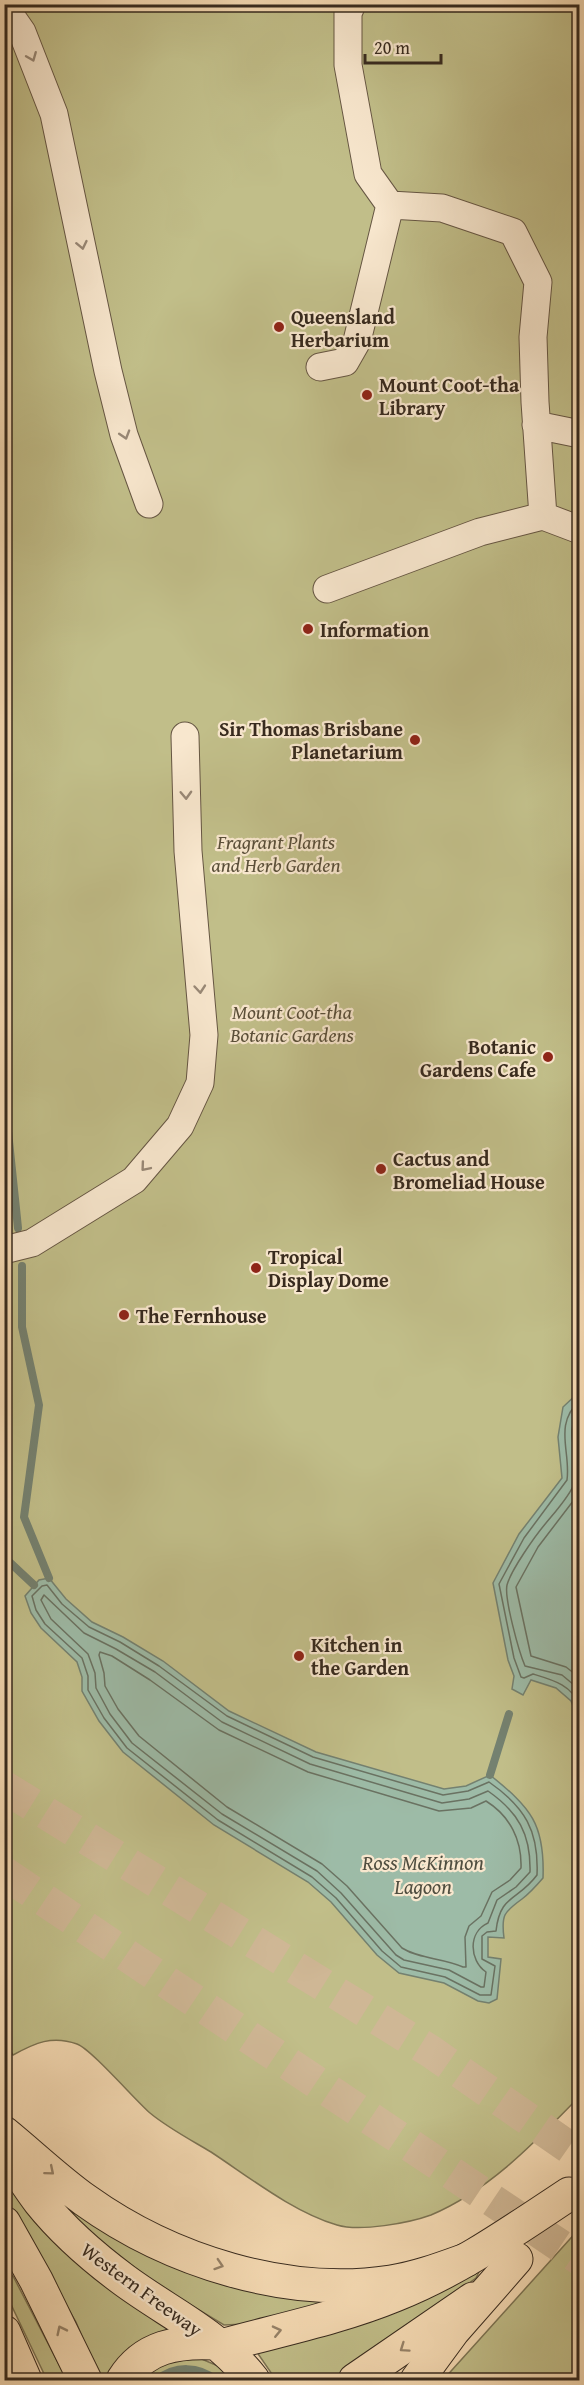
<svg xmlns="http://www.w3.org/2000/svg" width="584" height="2385" viewBox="0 0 584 2385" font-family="'Gentium Book Plus',serif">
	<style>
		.green { fill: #c1be89; stroke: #7c7454; stroke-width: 1.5 }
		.water { fill: #9dbba7; stroke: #748170; stroke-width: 1.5 }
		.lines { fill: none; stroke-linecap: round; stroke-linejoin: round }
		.shore { stroke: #6a7262; stroke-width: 1.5 }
		.stream { stroke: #748170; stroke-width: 8 }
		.highway-tunnel { stroke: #cfb795; stroke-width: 33; stroke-dasharray: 33 16; stroke-linecap: butt }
		.minor-casing { stroke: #665643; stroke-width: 29 }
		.major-casing { stroke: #372a1e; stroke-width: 35 }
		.highway-casing { stroke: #372a1e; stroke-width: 35 }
		.minor { stroke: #f8e7ce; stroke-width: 27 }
		.major { stroke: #f5dab3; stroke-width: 33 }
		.highway { stroke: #f5dab3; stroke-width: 33 }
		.oneway { stroke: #988876 }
		.oneway2 { stroke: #968268 }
		.poi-dot { fill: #8f2418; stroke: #f8e7ce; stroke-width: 2 }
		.labels { text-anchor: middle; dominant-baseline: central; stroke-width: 4.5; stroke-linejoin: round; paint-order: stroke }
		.poi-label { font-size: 20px; font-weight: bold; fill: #372a1e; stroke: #f8e7ce; text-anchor: start }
		.park-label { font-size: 20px; font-style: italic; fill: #5a4f39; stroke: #f8e7ce }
		.street-label { font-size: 20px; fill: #372a1e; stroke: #f8e7ce }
		.water-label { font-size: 21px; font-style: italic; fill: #504e40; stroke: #f8e7ce }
	</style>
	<rect width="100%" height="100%" fill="#f5dab3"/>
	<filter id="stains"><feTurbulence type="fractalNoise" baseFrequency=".00333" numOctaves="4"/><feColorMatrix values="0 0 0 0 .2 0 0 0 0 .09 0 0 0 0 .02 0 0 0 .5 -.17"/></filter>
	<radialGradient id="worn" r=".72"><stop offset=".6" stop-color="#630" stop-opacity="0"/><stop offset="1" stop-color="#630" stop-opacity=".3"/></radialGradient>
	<path class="green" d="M5 5H579V2097C535 2142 490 2190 431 2215 409 2223 360 2232 337 2225 293 2212 249 2177 211 2152 191 2140 168 2128 150 2113 135 2100 91 2049 77 2044 52 2035 35 2043 13 2055L5 2041Z
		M4 2173 181 2329 124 2356 104 2380 93 2363 76 2322 5 2201Z
		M63 2205 101 2218 362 2294 246 2324 224 2325 169 2292 92 2237Z
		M579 2229V2380H443Z
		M482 2266 476 2278 335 2380H276L252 2345Z
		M5 2273 13 2276 67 2380H47L7 2296 5 2288Z
		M197 2357 218 2366 233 2380H139L154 2366Z"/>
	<path class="water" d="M579 1392V1720L571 1701 556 1688 531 1680 523 1695 512 1689 514 1676 508 1660 493 1583 519 1534 562 1478 558 1437 563 1407Z
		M49 1578 66 1599 92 1622 123 1637 163 1661 229 1711 316 1752 444 1789 466 1786 490 1775C531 1808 545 1824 543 1878 537 1885 530 1893 522 1899 504 1912 501 1915 504 1938L488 1937V1957L501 1959 497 1999 489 2003 478 2001 444 1983 399 1973 377 1955 331 1902 308 1882 214 1825 123 1752 99 1721 82 1691V1677L77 1662 41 1628 31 1613 25 1596 39 1580Z"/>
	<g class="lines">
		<path class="shore" d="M580 1400C553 1425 571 1451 567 1480L524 1538 499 1584 514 1658 521 1677 524 1678 533 1674C553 1680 572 1685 580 1706
			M580 1411C562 1428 581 1462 575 1482 570 1496 555 1512 546 1523 535 1536 511 1570 507 1585 504 1598 519 1652 525 1666L562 1675 580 1690
			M580 1492 538 1547 516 1587 531 1656 566 1667 580 1678
			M47 1585 62 1604 89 1627 120 1642 159 1666 227 1716 313 1757 443 1795 468 1791 489 1782C525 1807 539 1831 537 1875 518 1901 500 1894 496 1931L487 1932 482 1936V1959L495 1966 491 1995H480L445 1977 401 1967 382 1951 336 1898 312 1877 218 1820 127 1748 104 1718 88 1690V1676L82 1658 45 1624 36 1610 32 1596 42 1586Z
			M44 1595 84 1633 116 1649 155 1672 222 1722 310 1764 442 1803 469 1799 488 1791C518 1812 531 1834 530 1872L516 1887 497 1900 488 1923C468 1932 469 1960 486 1972L484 1987H481L449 1970 404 1960 396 1955 341 1893 317 1871 222 1814 132 1743 110 1714 96 1688 95 1673 88 1654 51 1619 41 1600Z
			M100 1652 112 1656 150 1680 219 1730 308 1772 439 1811 471 1808 486 1801C510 1816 522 1840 521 1868L510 1880 492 1892 481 1916 469 1926 465 1937 466 1967H463C444 1958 419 1959 402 1948L347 1886 322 1864 227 1807 139 1736 118 1709 105 1686 104 1673 99 1655Z"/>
		<path class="stream" d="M4 1093 18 1228
			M22 1266V1327L39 1405 24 1517 49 1578
			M4 1557 34 1585
			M490 1775 509 1714
			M157 2380C175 2365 199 2366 216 2380"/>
		<path class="highway-tunnel" d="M4 1787 430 2051 580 2155
			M4 1873 580 2259"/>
		<g class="minor-casing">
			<path id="minor" d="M352 4 348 13V65L368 174 390 205 442 208 513 232 538 282 533 337 535 402 543 516
				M4 6 22 32 54 114 108 371 124 435 149 504
				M320 367 345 362 357 341 390 205
				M536 425 580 434
				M327 589 480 532 543 516 580 530
				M4 1250 32 1243 134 1180 180 1126 200 1083 204 1035 188 851 185 736"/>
		</g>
		<g class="major-casing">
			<path id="major" d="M221 2346C279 2330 339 2318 395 2295 458 2270 513 2231 569 2194
				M355 2380 473 2299"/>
		</g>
		<g class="highway-casing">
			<path id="highway" d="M4 2133C31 2155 57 2180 85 2200 170 2261 287 2298 391 2282 417 2278 441 2269 466 2260
				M4 2149C16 2167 27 2185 40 2202 64 2232 93 2257 124 2280 170 2314 216 2333 253 2380
				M4 2223 36 2280 85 2380
				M4 2332 25 2380
				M123 2380C144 2346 178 2341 215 2343
				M417 2380 453 2331 516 2259"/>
		</g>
		<use href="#minor" class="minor"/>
		<use href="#major" class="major"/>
		<use href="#highway" class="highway"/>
	</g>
	<defs><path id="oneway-chevron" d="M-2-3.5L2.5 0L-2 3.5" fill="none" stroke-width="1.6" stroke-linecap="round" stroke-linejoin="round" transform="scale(1.5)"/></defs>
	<g class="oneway">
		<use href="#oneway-chevron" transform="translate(32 57) rotate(68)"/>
		<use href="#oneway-chevron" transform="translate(82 245) rotate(78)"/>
		<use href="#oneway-chevron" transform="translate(125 435) rotate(73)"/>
		<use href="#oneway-chevron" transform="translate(186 795) rotate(88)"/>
		<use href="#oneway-chevron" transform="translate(200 989) rotate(85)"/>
		<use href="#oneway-chevron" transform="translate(145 1167) rotate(130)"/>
	</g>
	<g class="oneway2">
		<use href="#oneway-chevron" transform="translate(50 2171) rotate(40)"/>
		<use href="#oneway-chevron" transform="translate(219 2265) rotate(18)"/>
		<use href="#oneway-chevron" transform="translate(61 2330) rotate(-116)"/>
		<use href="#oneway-chevron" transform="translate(277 2331) rotate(-13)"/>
		<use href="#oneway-chevron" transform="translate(404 2348) rotate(145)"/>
	</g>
	<g class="poi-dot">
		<circle cx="279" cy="327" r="6"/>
		<circle cx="367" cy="395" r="6"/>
		<circle cx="308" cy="629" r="6"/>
		<circle cx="415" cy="740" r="6"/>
		<circle cx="548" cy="1057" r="6"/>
		<circle cx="381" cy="1169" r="6"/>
		<circle cx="256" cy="1268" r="6"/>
		<circle cx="124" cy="1315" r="6"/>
		<circle cx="299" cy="1656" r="6"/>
	</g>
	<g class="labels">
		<g class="poi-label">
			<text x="291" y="316">Queensland<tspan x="291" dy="23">Herbarium</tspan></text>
			<text x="379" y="384">Mount Coot-tha<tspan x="379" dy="23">Library</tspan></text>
			<text x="320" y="629">Information</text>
			<text x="403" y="728" text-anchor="end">Sir Thomas Brisbane<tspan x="403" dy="23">Planetarium</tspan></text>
			<text x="536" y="1046" text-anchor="end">Botanic<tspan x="536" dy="23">Gardens Cafe</tspan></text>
			<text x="393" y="1158">Cactus and<tspan x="393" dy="23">Bromeliad House</tspan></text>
			<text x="268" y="1256">Tropical<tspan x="268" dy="23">Display Dome</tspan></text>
			<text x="136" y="1315">The Fernhouse</text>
			<text x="311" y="1644">Kitchen in<tspan x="311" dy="23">the Garden</tspan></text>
		</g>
		<g class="park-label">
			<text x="276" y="841">Fragrant Plants<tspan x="276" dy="23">and Herb Garden</tspan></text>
			<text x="292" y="1011">Mount Coot-tha<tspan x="292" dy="23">Botanic Gardens</tspan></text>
		</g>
		<g class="street-label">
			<text transform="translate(142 2289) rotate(36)">Western Freeway</text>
		</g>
		<g class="water-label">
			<text x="423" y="1862">Ross McKinnon<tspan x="423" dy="24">Lagoon</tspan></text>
		</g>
	</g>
	<rect width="584" height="2385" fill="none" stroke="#f5dab3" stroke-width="24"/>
	<rect x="6" y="6" width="572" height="2373" fill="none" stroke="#372a1e" stroke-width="3"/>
	<rect x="12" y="12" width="560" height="2361" fill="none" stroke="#372a1e" stroke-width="1.5"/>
	<path d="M365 54v9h76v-9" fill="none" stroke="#372a1e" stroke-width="3"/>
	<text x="374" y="54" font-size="18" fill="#372a1e" stroke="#f8e7ce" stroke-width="4.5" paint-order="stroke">20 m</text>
	<rect width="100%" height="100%" filter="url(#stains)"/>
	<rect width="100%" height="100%" fill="url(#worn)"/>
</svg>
